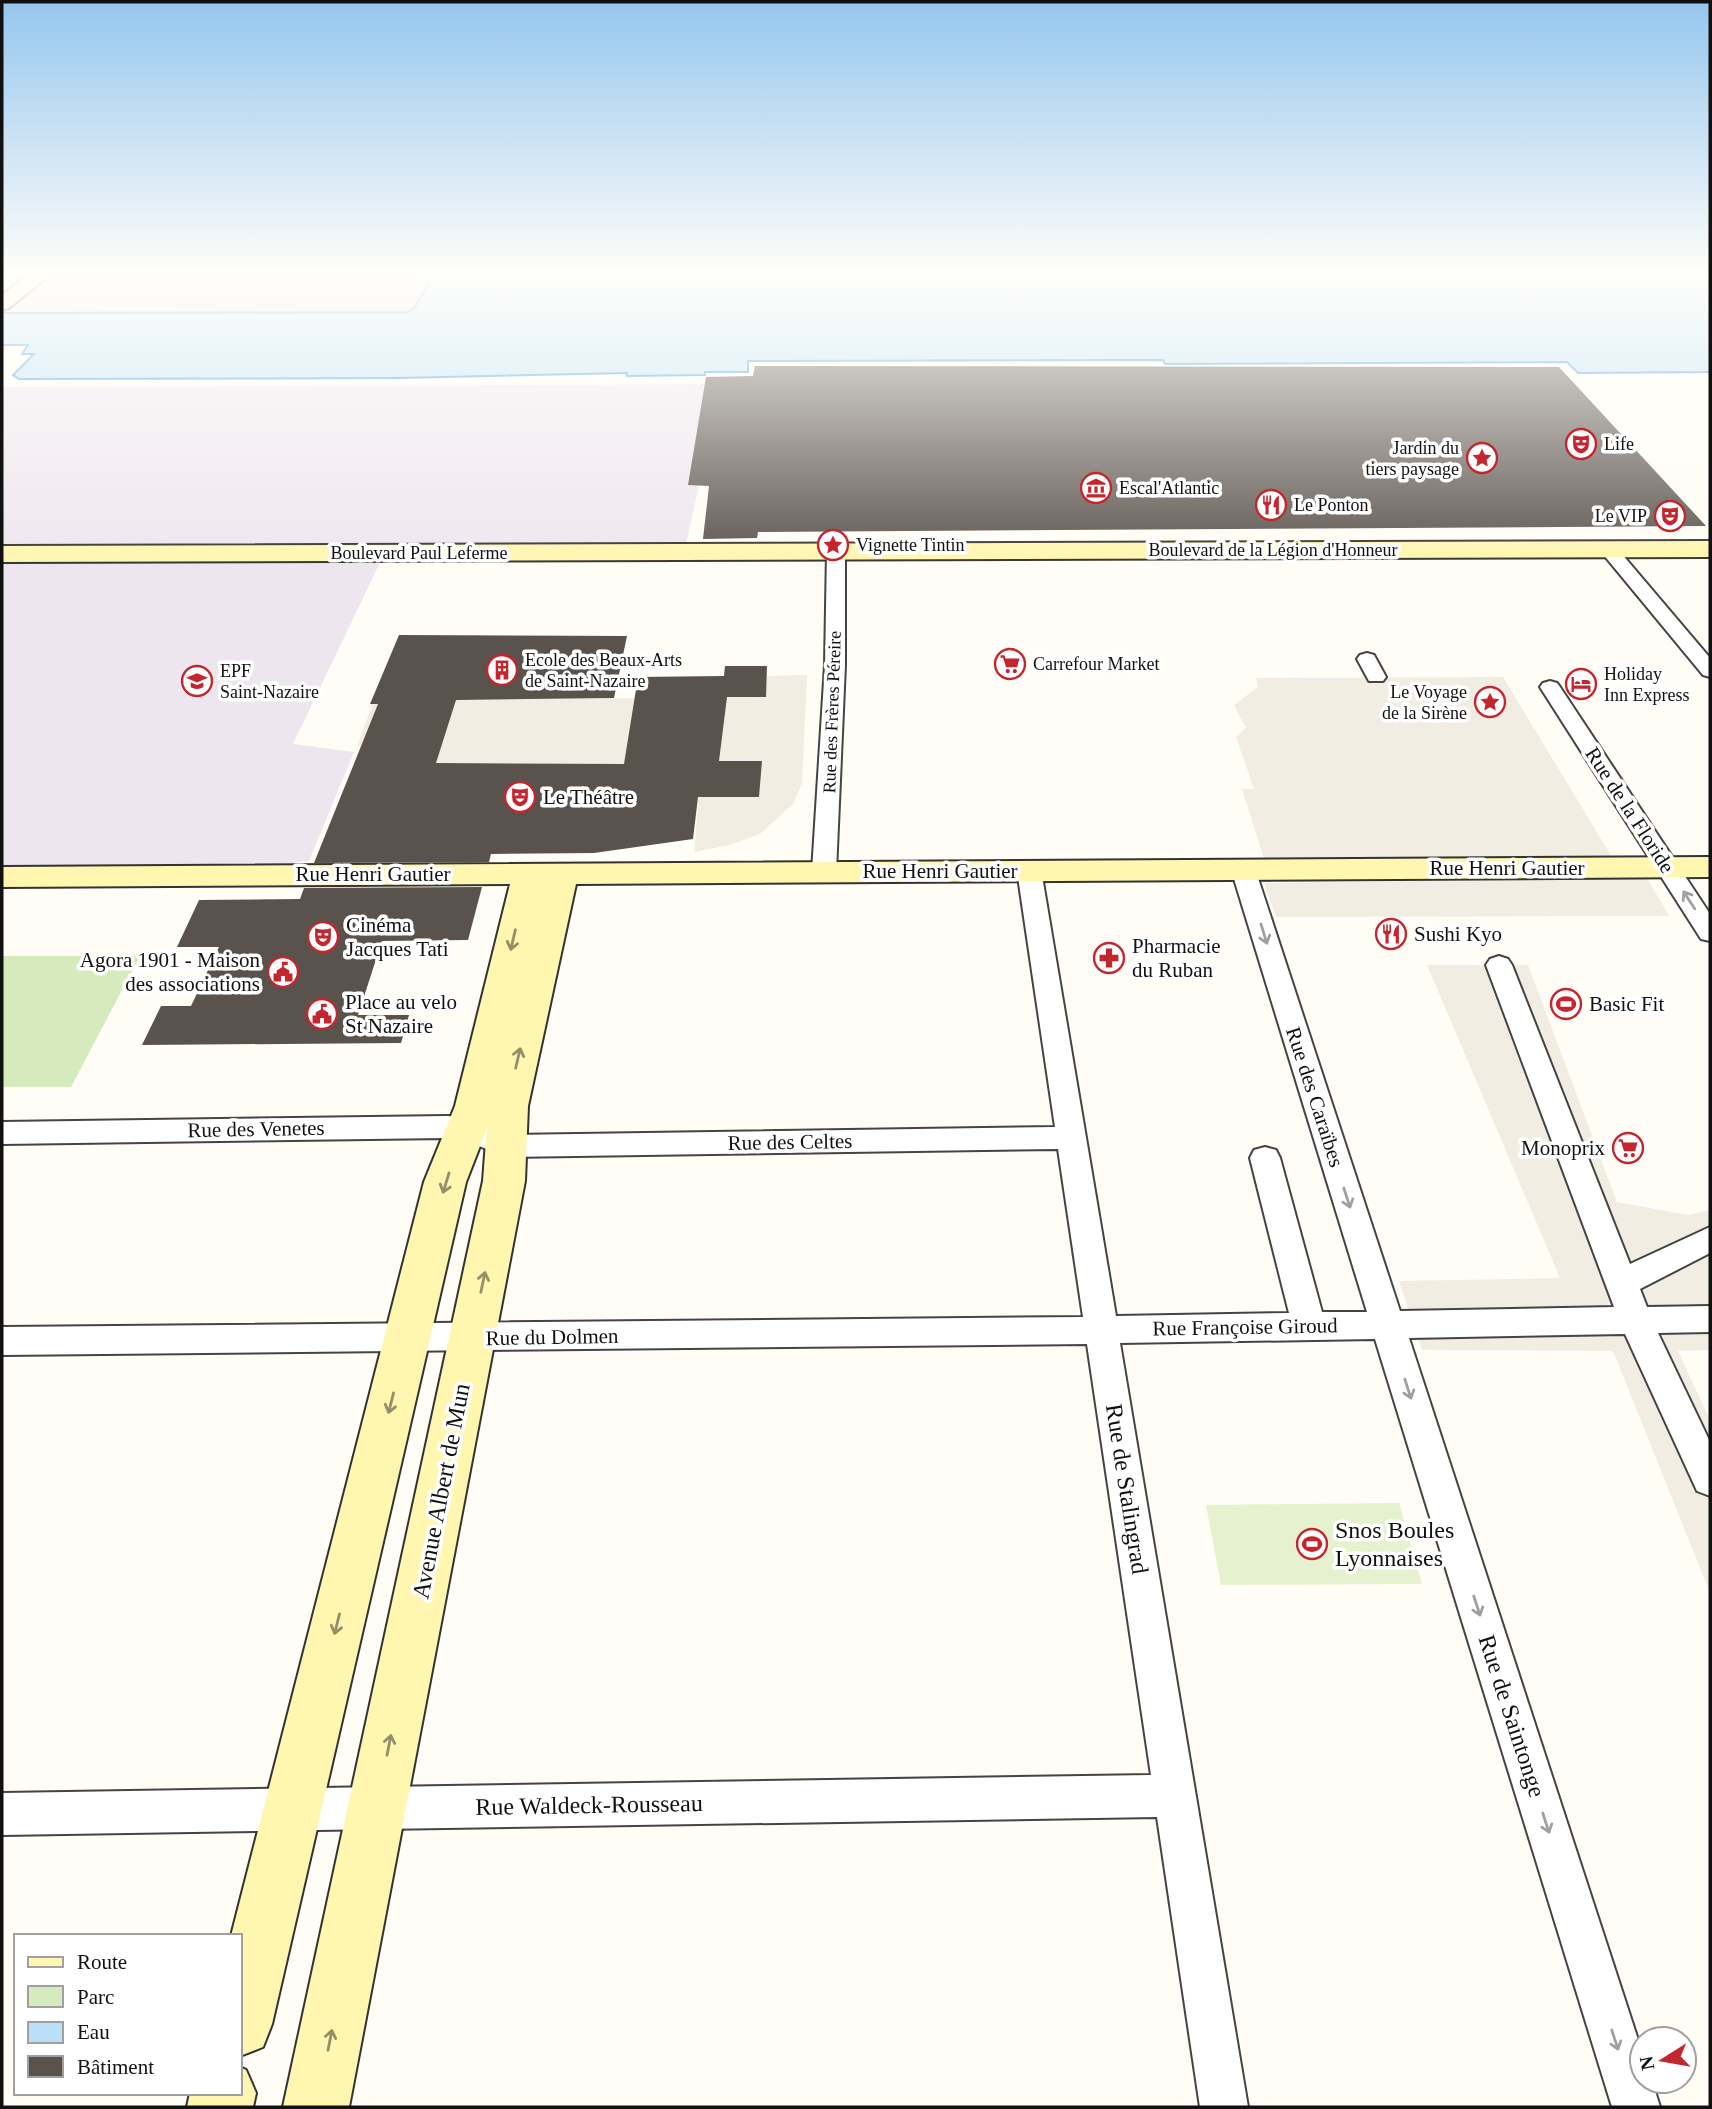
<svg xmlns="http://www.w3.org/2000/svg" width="1712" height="2109" viewBox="0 0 1712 2109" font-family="Georgia,serif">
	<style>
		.industrial { fill: #eee6ef }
		.green { fill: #d5ebbd }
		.pitch { fill: #e6f2cf }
		.plaza { fill: #f1ede2 }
		.water { fill: #b9e0f7; stroke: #3f96cf; stroke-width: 2 }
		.building { fill: #5a524d }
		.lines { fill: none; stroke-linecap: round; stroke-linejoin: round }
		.street-casing { stroke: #444; stroke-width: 4 }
		.secondary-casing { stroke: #333; stroke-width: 4 }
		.street { fill: #fff; fill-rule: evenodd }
		.secondary { fill: #fff6b0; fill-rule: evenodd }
		.oneway { stroke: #a0a0a0 }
		.oneway2 { stroke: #948f68 }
		.labels { text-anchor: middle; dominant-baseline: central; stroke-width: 7; stroke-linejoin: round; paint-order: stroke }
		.far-poi-label { font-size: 18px; fill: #111; stroke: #fff; text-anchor: start }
		.far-street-label { font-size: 18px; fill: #111; stroke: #fff }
		.poi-label { font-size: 21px; fill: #111; stroke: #fff; text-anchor: start }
		.street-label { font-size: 21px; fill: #111; stroke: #fff }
		.near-street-label { font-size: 24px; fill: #111; stroke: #fff }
		.near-poi-label { font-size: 24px; fill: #111; stroke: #fff; text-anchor: start }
	</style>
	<rect width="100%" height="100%" fill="#fffdf5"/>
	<path class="industrial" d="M2 274H434L415 307 407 312 2 313Z
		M721 384 686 545 387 548 293 744 354 752 309 861 171 876 2 877V387Z"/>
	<path class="green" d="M2 956H140L71 1087H2Z"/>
	<path class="pitch" d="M1399 1503 1422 1584 1221 1585 1206 1505Z"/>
	<path class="plaza" d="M807 675 802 783 793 804 760 834 730 845 694 852 701 772 759 796 761 761H719L721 739 624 764 460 765 436 763 441 746H357L374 700 765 697 767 676Z
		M1503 677 1613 859H1264L1242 789H1254L1236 737 1246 728 1234 705 1258 687 1256 678Z
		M1647 878 1669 916 1276 917 1264 883Z
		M1427 965H1528L1617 1202 1688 1215 1710 1210V1350L1678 1351 1710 1420V1593L1613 1351 1422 1350 1399 1281 1560 1278Z"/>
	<path class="water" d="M434 274H1710V372L1578 373 1567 362 1165 364 1163 360 748 361V372H705V375L627 376V373L400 378 19 379 13 375 34 354H22L28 345H2V313L407 312 415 307Z"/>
	<path class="building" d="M755 366 1559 367 1706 526 758 532 757 538 703 539 709 486 688 485 706 377 753 376Z
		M399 635 627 636 614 698 456 700 436 763 624 764 638 677 724 676 725 666H767L766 697H727L719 761H762L759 797H698L693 839 594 853 491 854 489 862 314 863 378 704H370Z
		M482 887 468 940 382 941 358 1015H409L401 1043 142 1045 161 1006H191L219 947H177L199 900 300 899 304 888Z"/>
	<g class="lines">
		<g class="street-casing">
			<path id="street" d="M1609 544 1615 546 1710 658V677L1703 675 1603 554 1600 550 1603 546Z
				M836 545 845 551V665L836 872 833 877 824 879 815 877 812 872 825 665 827 551Z
				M1367 653 1374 655 1386 677 1383 681H1369L1357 659 1360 655Z
				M1550 681 1557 683 1560 687 1710 914V941L1701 939 1540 687 1543 683Z
				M1243 862 1252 864 1255 869 1400 1311 1614 1307 1486 965 1490 959 1499 956 1508 959 1512 965 1630 1264 1710 1227V1253L1640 1289 1647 1307 1710 1306V1332L1658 1333 1710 1442V1496L1697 1491 1625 1334 1409 1338 1642 2052V2081H1652L1660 2107H1612L1375 1339 1120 1343 1248 2107H1200L1157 1817 2 1835V1793L1151 1775 1087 1344 2 1355V1327L1083 1317 1058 1149 507 1157 461 1139 447 1138 2 1144V1122L447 1116 464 1117 510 1135 1055 1127 1017 870 1020 865 1029 863 1038 865 1041 870 1116 1316 1289 1313 1250 1158 1254 1150 1265 1147 1276 1150 1280 1158 1322 1312H1367L1231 869 1234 864Z"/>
		</g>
		<g class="secondary-casing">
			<path id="secondary" d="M30 274H51L9 308 2 310V295Z
				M1710 541V557L2 562V546Z
				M1710 857V877L576 884 528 1106 525 1181 349 2107H283L483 1181 487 1128 466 1182 272 2024 263 2047 240 2056V1936H231L424 1182 455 1106 510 884 2 887V867Z
				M240 2067 246 2070 256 2093 253 2107H187L190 2093H240Z"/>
		</g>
		<use href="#street" class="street"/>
		<use href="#secondary" class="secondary"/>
	</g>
	<defs><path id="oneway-shaft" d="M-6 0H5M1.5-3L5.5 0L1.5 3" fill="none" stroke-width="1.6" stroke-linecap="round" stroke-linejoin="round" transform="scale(1.75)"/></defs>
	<g class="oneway">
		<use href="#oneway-shaft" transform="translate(1689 900) rotate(-123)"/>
		<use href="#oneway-shaft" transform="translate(1264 934) rotate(73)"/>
		<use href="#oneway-shaft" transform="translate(1347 1198) rotate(72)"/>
		<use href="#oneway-shaft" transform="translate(1408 1389) rotate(72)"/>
		<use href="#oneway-shaft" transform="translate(1477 1606) rotate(72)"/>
		<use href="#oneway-shaft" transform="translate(1546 1823) rotate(72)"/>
		<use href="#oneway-shaft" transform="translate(1615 2040) rotate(72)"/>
	</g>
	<g class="oneway2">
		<use href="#oneway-shaft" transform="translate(513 940) rotate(103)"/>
		<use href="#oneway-shaft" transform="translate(518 1058) rotate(-77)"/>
		<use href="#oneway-shaft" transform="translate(446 1183) rotate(107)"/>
		<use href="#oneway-shaft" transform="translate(483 1282) rotate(-78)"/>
		<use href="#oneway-shaft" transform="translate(391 1403) rotate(104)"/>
		<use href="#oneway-shaft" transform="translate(337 1624) rotate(104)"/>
		<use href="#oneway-shaft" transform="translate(389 1745) rotate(-79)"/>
		<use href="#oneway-shaft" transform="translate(330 2040) rotate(-79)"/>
	</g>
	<linearGradient id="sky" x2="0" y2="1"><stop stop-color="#95c6ee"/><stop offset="0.48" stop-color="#fffefa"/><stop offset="1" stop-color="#fffefa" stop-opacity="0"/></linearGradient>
	<rect width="1712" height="569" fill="url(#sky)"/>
	<defs>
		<g id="theatre-ring" transform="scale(1.575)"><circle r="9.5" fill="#fff" stroke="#c4262e" stroke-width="1.5"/><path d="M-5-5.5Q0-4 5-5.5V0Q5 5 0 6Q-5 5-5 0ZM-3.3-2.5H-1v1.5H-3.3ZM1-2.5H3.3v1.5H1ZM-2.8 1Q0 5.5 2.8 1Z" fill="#c4262e"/></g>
		<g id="sight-ring" transform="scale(1.575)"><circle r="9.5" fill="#fff" stroke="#c4262e" stroke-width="1.5"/><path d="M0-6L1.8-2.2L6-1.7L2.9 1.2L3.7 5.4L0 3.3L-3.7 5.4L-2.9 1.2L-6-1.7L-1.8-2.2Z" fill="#c4262e"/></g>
		<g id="museum-ring" transform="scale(1.575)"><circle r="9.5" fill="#fff" stroke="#c4262e" stroke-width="1.5"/><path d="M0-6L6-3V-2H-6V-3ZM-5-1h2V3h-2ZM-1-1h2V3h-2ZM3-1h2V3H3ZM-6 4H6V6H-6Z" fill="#c4262e"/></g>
		<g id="restaurant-ring" transform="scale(1.575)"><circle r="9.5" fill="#fff" stroke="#c4262e" stroke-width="1.5"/><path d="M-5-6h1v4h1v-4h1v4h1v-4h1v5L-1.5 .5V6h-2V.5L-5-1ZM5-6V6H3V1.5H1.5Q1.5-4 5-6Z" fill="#c4262e"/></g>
		<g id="supermarket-ring" transform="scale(1.575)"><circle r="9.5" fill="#fff" stroke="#c4262e" stroke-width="1.5"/><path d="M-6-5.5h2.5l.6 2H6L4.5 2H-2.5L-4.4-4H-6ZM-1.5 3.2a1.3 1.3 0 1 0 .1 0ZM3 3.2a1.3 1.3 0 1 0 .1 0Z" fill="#c4262e"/></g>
		<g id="building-ring" transform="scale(1.575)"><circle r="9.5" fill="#fff" stroke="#c4262e" stroke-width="1.5"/><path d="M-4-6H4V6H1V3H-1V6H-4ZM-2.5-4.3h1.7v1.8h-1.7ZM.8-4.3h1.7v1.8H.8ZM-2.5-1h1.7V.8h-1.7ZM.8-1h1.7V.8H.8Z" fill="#c4262e"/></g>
		<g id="university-ring" transform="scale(1.575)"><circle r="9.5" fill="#fff" stroke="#c4262e" stroke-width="1.5"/><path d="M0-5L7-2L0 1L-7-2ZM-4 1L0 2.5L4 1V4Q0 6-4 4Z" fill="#c4262e"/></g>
		<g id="hotel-ring" transform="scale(1.575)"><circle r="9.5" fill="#fff" stroke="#c4262e" stroke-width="1.5"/><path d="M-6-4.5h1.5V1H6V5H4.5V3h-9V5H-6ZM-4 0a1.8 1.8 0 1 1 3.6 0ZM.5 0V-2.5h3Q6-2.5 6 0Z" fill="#c4262e"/></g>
		<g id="pharmacy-ring" transform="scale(1.575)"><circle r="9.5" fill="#fff" stroke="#c4262e" stroke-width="1.5"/><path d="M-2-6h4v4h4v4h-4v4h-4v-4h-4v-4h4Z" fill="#c4262e"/></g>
		<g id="civic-ring" transform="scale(1.575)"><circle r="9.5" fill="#fff" stroke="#c4262e" stroke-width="1.5"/><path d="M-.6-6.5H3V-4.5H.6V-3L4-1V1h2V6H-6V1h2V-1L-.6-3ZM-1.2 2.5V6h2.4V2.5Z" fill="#c4262e"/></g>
		<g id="stadium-ring" transform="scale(1.575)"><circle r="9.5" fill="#fff" stroke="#c4262e" stroke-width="1.5"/><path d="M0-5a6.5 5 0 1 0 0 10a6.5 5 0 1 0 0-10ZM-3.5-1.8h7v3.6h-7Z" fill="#c4262e"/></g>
	</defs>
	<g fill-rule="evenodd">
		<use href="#theatre-ring" x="1581" y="444"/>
		<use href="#sight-ring" x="1482" y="458"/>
		<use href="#museum-ring" x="1096" y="488"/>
		<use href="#restaurant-ring" x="1271" y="505"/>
		<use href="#theatre-ring" x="1670" y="516"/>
		<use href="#sight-ring" x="833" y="545"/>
		<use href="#supermarket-ring" x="1010" y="664"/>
		<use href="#building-ring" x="502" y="670"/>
		<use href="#university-ring" x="197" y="681"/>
		<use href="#hotel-ring" x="1581" y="684"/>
		<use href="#sight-ring" x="1490" y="702"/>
		<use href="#theatre-ring" x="520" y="797"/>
		<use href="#restaurant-ring" x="1391" y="934"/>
		<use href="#theatre-ring" x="323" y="937"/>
		<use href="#pharmacy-ring" x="1109" y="958"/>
		<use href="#civic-ring" x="283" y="972"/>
		<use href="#stadium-ring" x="1566" y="1004"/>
		<use href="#civic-ring" x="322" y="1014"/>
		<use href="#supermarket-ring" x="1628" y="1148"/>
		<use href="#stadium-ring" x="1312" y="1544"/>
	</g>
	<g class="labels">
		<g class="far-poi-label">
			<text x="1604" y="444">Life</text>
			<text x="1459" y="448" text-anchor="end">Jardin du<tspan x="1459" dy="21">tiers paysage</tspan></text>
			<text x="1119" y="488">Escal'Atlantic</text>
			<text x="1294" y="505">Le Ponton</text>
			<text x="1647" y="516" text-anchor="end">Le VIP</text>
			<text x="856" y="545">Vignette Tintin</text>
			<text x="525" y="660">Ecole des Beaux-Arts<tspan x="525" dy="21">de Saint-Nazaire</tspan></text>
			<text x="1033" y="664">Carrefour Market</text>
			<text x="220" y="671">EPF<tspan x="220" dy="21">Saint-Nazaire</tspan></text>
			<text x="1604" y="674">Holiday<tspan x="1604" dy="21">Inn Express</tspan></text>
			<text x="1467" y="692" text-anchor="end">Le Voyage<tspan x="1467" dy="21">de la Sirène</tspan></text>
		</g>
		<g class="far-street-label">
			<text x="1273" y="550">Boulevard de la Légion d'Honneur</text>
			<text x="419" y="553">Boulevard Paul Leferme</text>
			<text transform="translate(832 712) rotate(-88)">Rue des Frères Péreire</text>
		</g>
		<g class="poi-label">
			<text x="543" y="797">Le Théâtre</text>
			<text x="346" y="925">Cinéma<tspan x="346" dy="24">Jacques Tati</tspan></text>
			<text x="1414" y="934">Sushi Kyo</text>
			<text x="1132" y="946">Pharmacie<tspan x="1132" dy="24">du Ruban</tspan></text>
			<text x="260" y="960" text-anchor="end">Agora 1901 - Maison<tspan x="260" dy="24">des associations</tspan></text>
			<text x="345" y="1002">Place au velo<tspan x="345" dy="24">St Nazaire</tspan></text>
			<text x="1589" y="1004">Basic Fit</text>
			<text x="1605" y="1148" text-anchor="end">Monoprix</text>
		</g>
		<g class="street-label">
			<text transform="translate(1630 810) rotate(57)">Rue de la Floride</text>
			<text x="1507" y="868">Rue Henri Gautier</text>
			<text x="940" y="871">Rue Henri Gautier</text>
			<text x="373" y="874">Rue Henri Gautier</text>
			<text transform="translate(1315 1097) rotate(72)">Rue des Caraïbes</text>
			<text transform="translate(256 1129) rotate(-1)">Rue des Venetes</text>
			<text transform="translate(790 1142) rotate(-1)">Rue des Celtes</text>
			<text transform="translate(1245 1327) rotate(-1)">Rue Françoise Giroud</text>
			<text transform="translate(552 1337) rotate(-1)">Rue du Dolmen</text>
		</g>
		<g class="near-street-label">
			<text transform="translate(1127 1489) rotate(81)">Rue de Stalingrad</text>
			<text transform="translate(441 1491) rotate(-79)">Avenue Albert de Mun</text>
			<text transform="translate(1512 1716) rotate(72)">Rue de Saintonge</text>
			<text transform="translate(589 1805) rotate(-1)">Rue Waldeck-Rousseau</text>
		</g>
		<g class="near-poi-label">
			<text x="1335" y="1530">Snos Boules<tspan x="1335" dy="28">Lyonnaises</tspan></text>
		</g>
	</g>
	<rect width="1712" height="2109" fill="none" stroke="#111111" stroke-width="7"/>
	<rect x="14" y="1934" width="228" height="161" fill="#ffffff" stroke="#a0a0a0" stroke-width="2"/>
	<rect x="28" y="1957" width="35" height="10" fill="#fff6b0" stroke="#a0a0a0" stroke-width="2"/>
	<text x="77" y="1969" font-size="21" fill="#111111">Route</text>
	<rect x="28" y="1986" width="35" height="21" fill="#d5ebbd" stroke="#a0a0a0" stroke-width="2"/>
	<text x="77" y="2004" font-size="21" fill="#111111">Parc</text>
	<rect x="28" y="2022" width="35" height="21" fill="#b9e0f7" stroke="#a0a0a0" stroke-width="2"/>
	<text x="77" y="2039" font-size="21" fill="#111111">Eau</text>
	<rect x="28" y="2056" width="35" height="21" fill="#5a524d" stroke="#a0a0a0" stroke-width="2"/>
	<text x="77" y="2074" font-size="21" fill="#111111">Bâtiment</text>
	<g transform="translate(1663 2060) rotate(259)"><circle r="33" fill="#ffffff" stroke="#a0a0a0" stroke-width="2"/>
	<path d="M0-5L12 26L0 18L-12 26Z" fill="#c4262e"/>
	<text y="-10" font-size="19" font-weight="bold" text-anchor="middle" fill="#111111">N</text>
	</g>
</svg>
